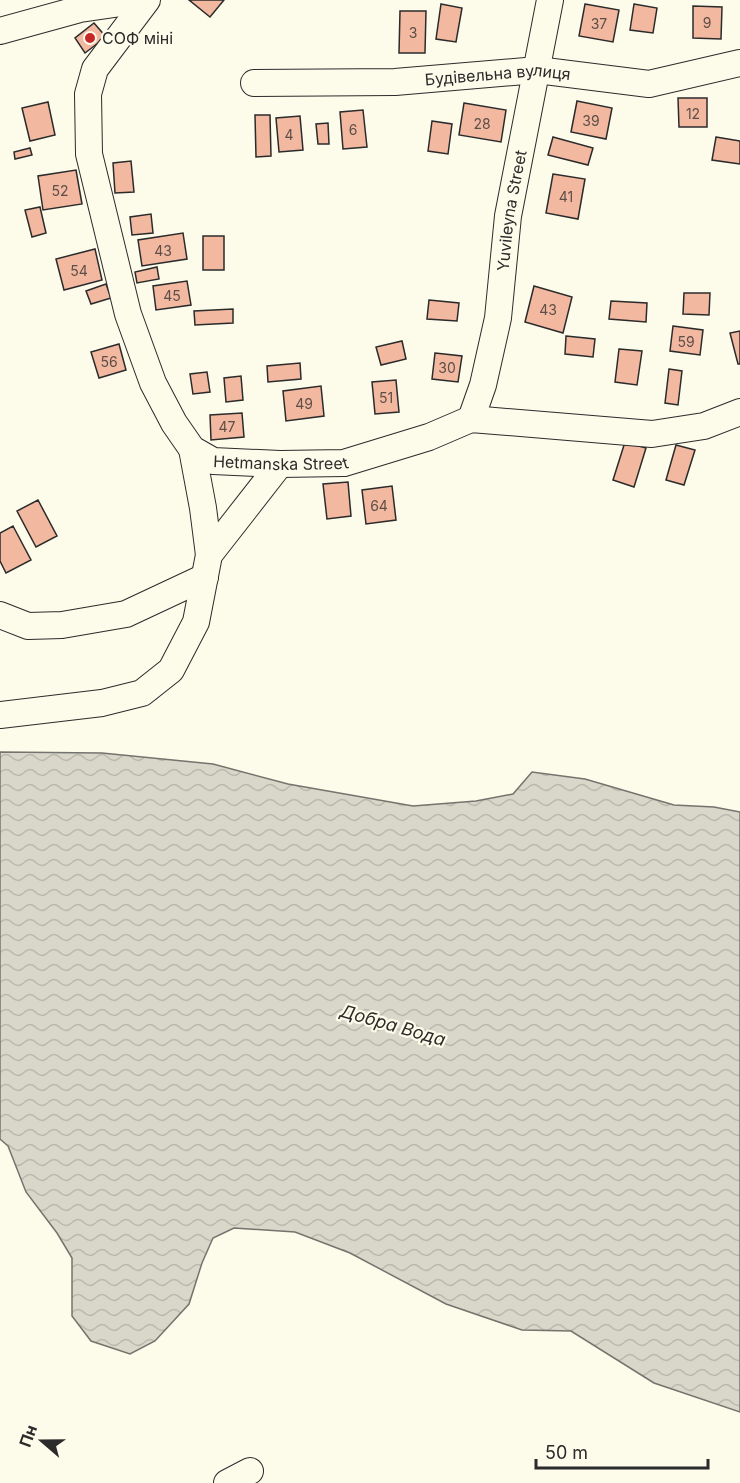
<svg xmlns="http://www.w3.org/2000/svg" width="740" height="1483" viewBox="0 0 740 1483" font-family="Inter,sans-serif">
	<style>
		.water { fill: url(#water-waves); stroke: #74746e; stroke-width: 1.5 }
		.building { fill: #f2b8a0; stroke: #2b2b2b; stroke-width: 1.5 }
		.lines { fill: none; stroke-linecap: round; stroke-linejoin: round }
		.minor-casing { stroke: #2b2b2b; stroke-width: 28 }
		.minor { stroke: #fdfbea; stroke-width: 26 }
		.poi-dot { fill: #c62828; stroke: #fdfbea; stroke-width: 2 }
		.labels { text-anchor: middle; dominant-baseline: central; stroke-width: 4.5; stroke-linejoin: round; paint-order: stroke }
		.number-label { font-size: 14px; fill: #5d4e48 }
		.poi-label { font-size: 16px; fill: #2b2b2b; stroke: #fdfbea; text-anchor: start }
		.street-label { font-size: 16px; fill: #2b2b2b; stroke: #fdfbea }
		.water-label { font-size: 18px; font-style: italic; fill: #2b2b2b; stroke: #fdfbea }
	</style>
	<defs>
		<pattern id="water-waves" width="16" height="10" patternUnits="userSpaceOnUse" patternTransform="scale(1.5)"><rect width="16" height="10" fill="#d8d7c9"/><path d="M0 5q4-4 8 0t8 0" fill="none" stroke="#bab9ad"/></pattern>
	</defs>
	<rect width="100%" height="100%" fill="#fdfbea"/>
	<path class="water" d="M0 752 102 753 213 764 288 784 413 806 476 801 513 794 532 772 585 779 674 805 714 807 740 812V1412L654 1383 571 1331 522 1330 446 1304 350 1253 295 1232 234 1228 213 1238 202 1263 189 1304 155 1341 130 1354 91 1341 72 1316V1258L57 1233 26 1192 8 1146 0 1139Z"/>
	<path class="building" d="M189 0H224L210 17Z
		M441 4 462 8 456 42 436 39Z
		M585 4 619 10 613 42 579 36Z
		M634 4 657 8 653 33 630 30Z
		M693 6 722 7 721 39 693 38Z
		M400 11H426L425 53H399Z
		M94 23 106 37 85 53 75 38Z
		M678 98H707V127H679Z
		M577 101 612 108 606 139 571 132Z
		M48 102 55 135 30 141 22 108Z
		M464 103 506 110 501 142 459 135Z
		M363 110 367 147 343 149 340 112Z
		M255 115H270L271 156 256 157Z
		M300 116 303 150 279 152 276 118Z
		M432 121 452 124 448 154 428 151Z
		M328 123 329 144H318L316 124Z
		M553 137 593 148 588 165 548 155Z
		M716 137 740 141V164L712 160Z
		M30 148 32 155 15 159 14 152Z
		M131 161 134 192 115 193 113 163Z
		M76 170 82 204 43 210 38 176Z
		M553 174 585 179 578 219 546 213Z
		M40 207 46 233 32 237 25 210Z
		M151 214 153 233 132 235 130 217Z
		M183 233 187 259 142 266 138 240Z
		M203 236H224V270H203Z
		M95 249 102 280 64 290 56 259Z
		M157 267 159 279 137 283 135 272Z
		M187 281 191 305 156 310 153 286Z
		M106 284 111 298 91 304 86 291Z
		M534 286 572 297 563 333 525 322Z
		M684 293H710L709 315 683 314Z
		M429 300 459 303 457 321 427 319Z
		M611 301 647 303 646 322 609 319Z
		M233 309V323L195 325 194 311Z
		M673 326 703 330 700 355 670 351Z
		M740 331V364H738L730 333Z
		M566 336 595 339 593 357 565 354Z
		M402 341 406 359 381 365 376 347Z
		M119 344 126 370 99 378 91 352Z
		M619 349 642 351 637 385 615 382Z
		M435 353 462 356 458 382 432 379Z
		M300 363 301 379 268 382 267 366Z
		M669 369 682 371 678 405 665 403Z
		M207 372 210 392 193 394 190 374Z
		M241 376 243 400 226 402 224 378Z
		M396 380 399 412 375 414 372 382Z
		M321 386 324 416 286 421 283 391Z
		M242 413 244 437 211 440 210 415Z
		M625 442 646 448 634 487 613 480Z
		M676 445 695 450 684 485 666 480Z
		M348 482 351 516 327 519 323 484Z
		M392 486 396 520 366 524 362 490Z
		M38 500 57 536 36 547 17 511Z
		M13 526 31 560 6 573 0 561V533Z"/>
	<g class="lines">
		<g class="minor-casing">
			<g id="minor">
				<path id="s1" d="M147 0 95 69 88 94 89 154 128 314 153 383 174 423 192 449 213 461 280 464 344 463 429 437 471 419 652 434 704 426 740 412"/>
				<path d="M0 31 80 9 142 0"/>
				<path id="s2" d="M254 83 395 82 537 70 649 84 740 63"/>
				<path id="s3" d="M471 419 483 385 498 318 508 216 550 0"/>
				<path d="M192 449 203 508 209 555"/>
				<path d="M0 615 28 626 62 625 126 614 205 577"/>
				<path d="M0 715 102 703 142 693 171 670 196 622 209 555 280 464"/>
				<path d="M227 1483 250 1471"/>
			</g>
		</g>
		<use href="#minor" class="minor"/>
	</g>
	<circle class="poi-dot" cx="90" cy="38" r="6"/>
	<g class="labels">
		<g class="number-label">
			<text x="707" y="22">9</text>
			<text x="599" y="23">37</text>
			<text x="413" y="32">3</text>
			<text x="693" y="113">12</text>
			<text x="591" y="120">39</text>
			<text x="482" y="123">28</text>
			<text x="353" y="129">6</text>
			<text x="289" y="134">4</text>
			<text x="60" y="190">52</text>
			<text x="566" y="196">41</text>
			<text x="163" y="250">43</text>
			<text x="79" y="270">54</text>
			<text x="172" y="295">45</text>
			<text x="548" y="309">43</text>
			<text x="686" y="341">59</text>
			<text x="109" y="361">56</text>
			<text x="447" y="367">30</text>
			<text x="386" y="397">51</text>
			<text x="304" y="403">49</text>
			<text x="227" y="426">47</text>
			<text x="379" y="505">64</text>
		</g>
		<g class="poi-label">
			<text x="102" y="38">СОФ міні</text>
		</g>
		<g class="street-label">
			<text stroke="none"><textPath href="#s2" startOffset="244">Будівельна вулиця</textPath></text>
			<text stroke="none"><textPath href="#s3" startOffset="213">Yuvileyna Street</textPath></text>
			<text stroke="none"><textPath href="#s1" startOffset="579">Hetmanska Street</textPath></text>
		</g>
		<g class="water-label">
			<text transform="translate(393 1025) rotate(16)">Добра Вода</text>
		</g>
	</g>
	<g transform="translate(42 1441) rotate(290)" stroke="#fdfbea" stroke-width="4.5" paint-order="stroke">
	<path d="M0-4.5L10 22L0 15L-10 22Z" fill="#2b2b2b"/>
	<text y="-9" font-size="16" font-weight="bold" text-anchor="middle" fill="#2b2b2b">Пн</text>
	</g>
	<path d="M536 1459v9h172v-9" fill="none" stroke="#2b2b2b" stroke-width="3"/>
	<text x="545" y="1459" font-size="18" fill="#2b2b2b" stroke="#fdfbea" stroke-width="4.5" paint-order="stroke">50 m</text>
</svg>
